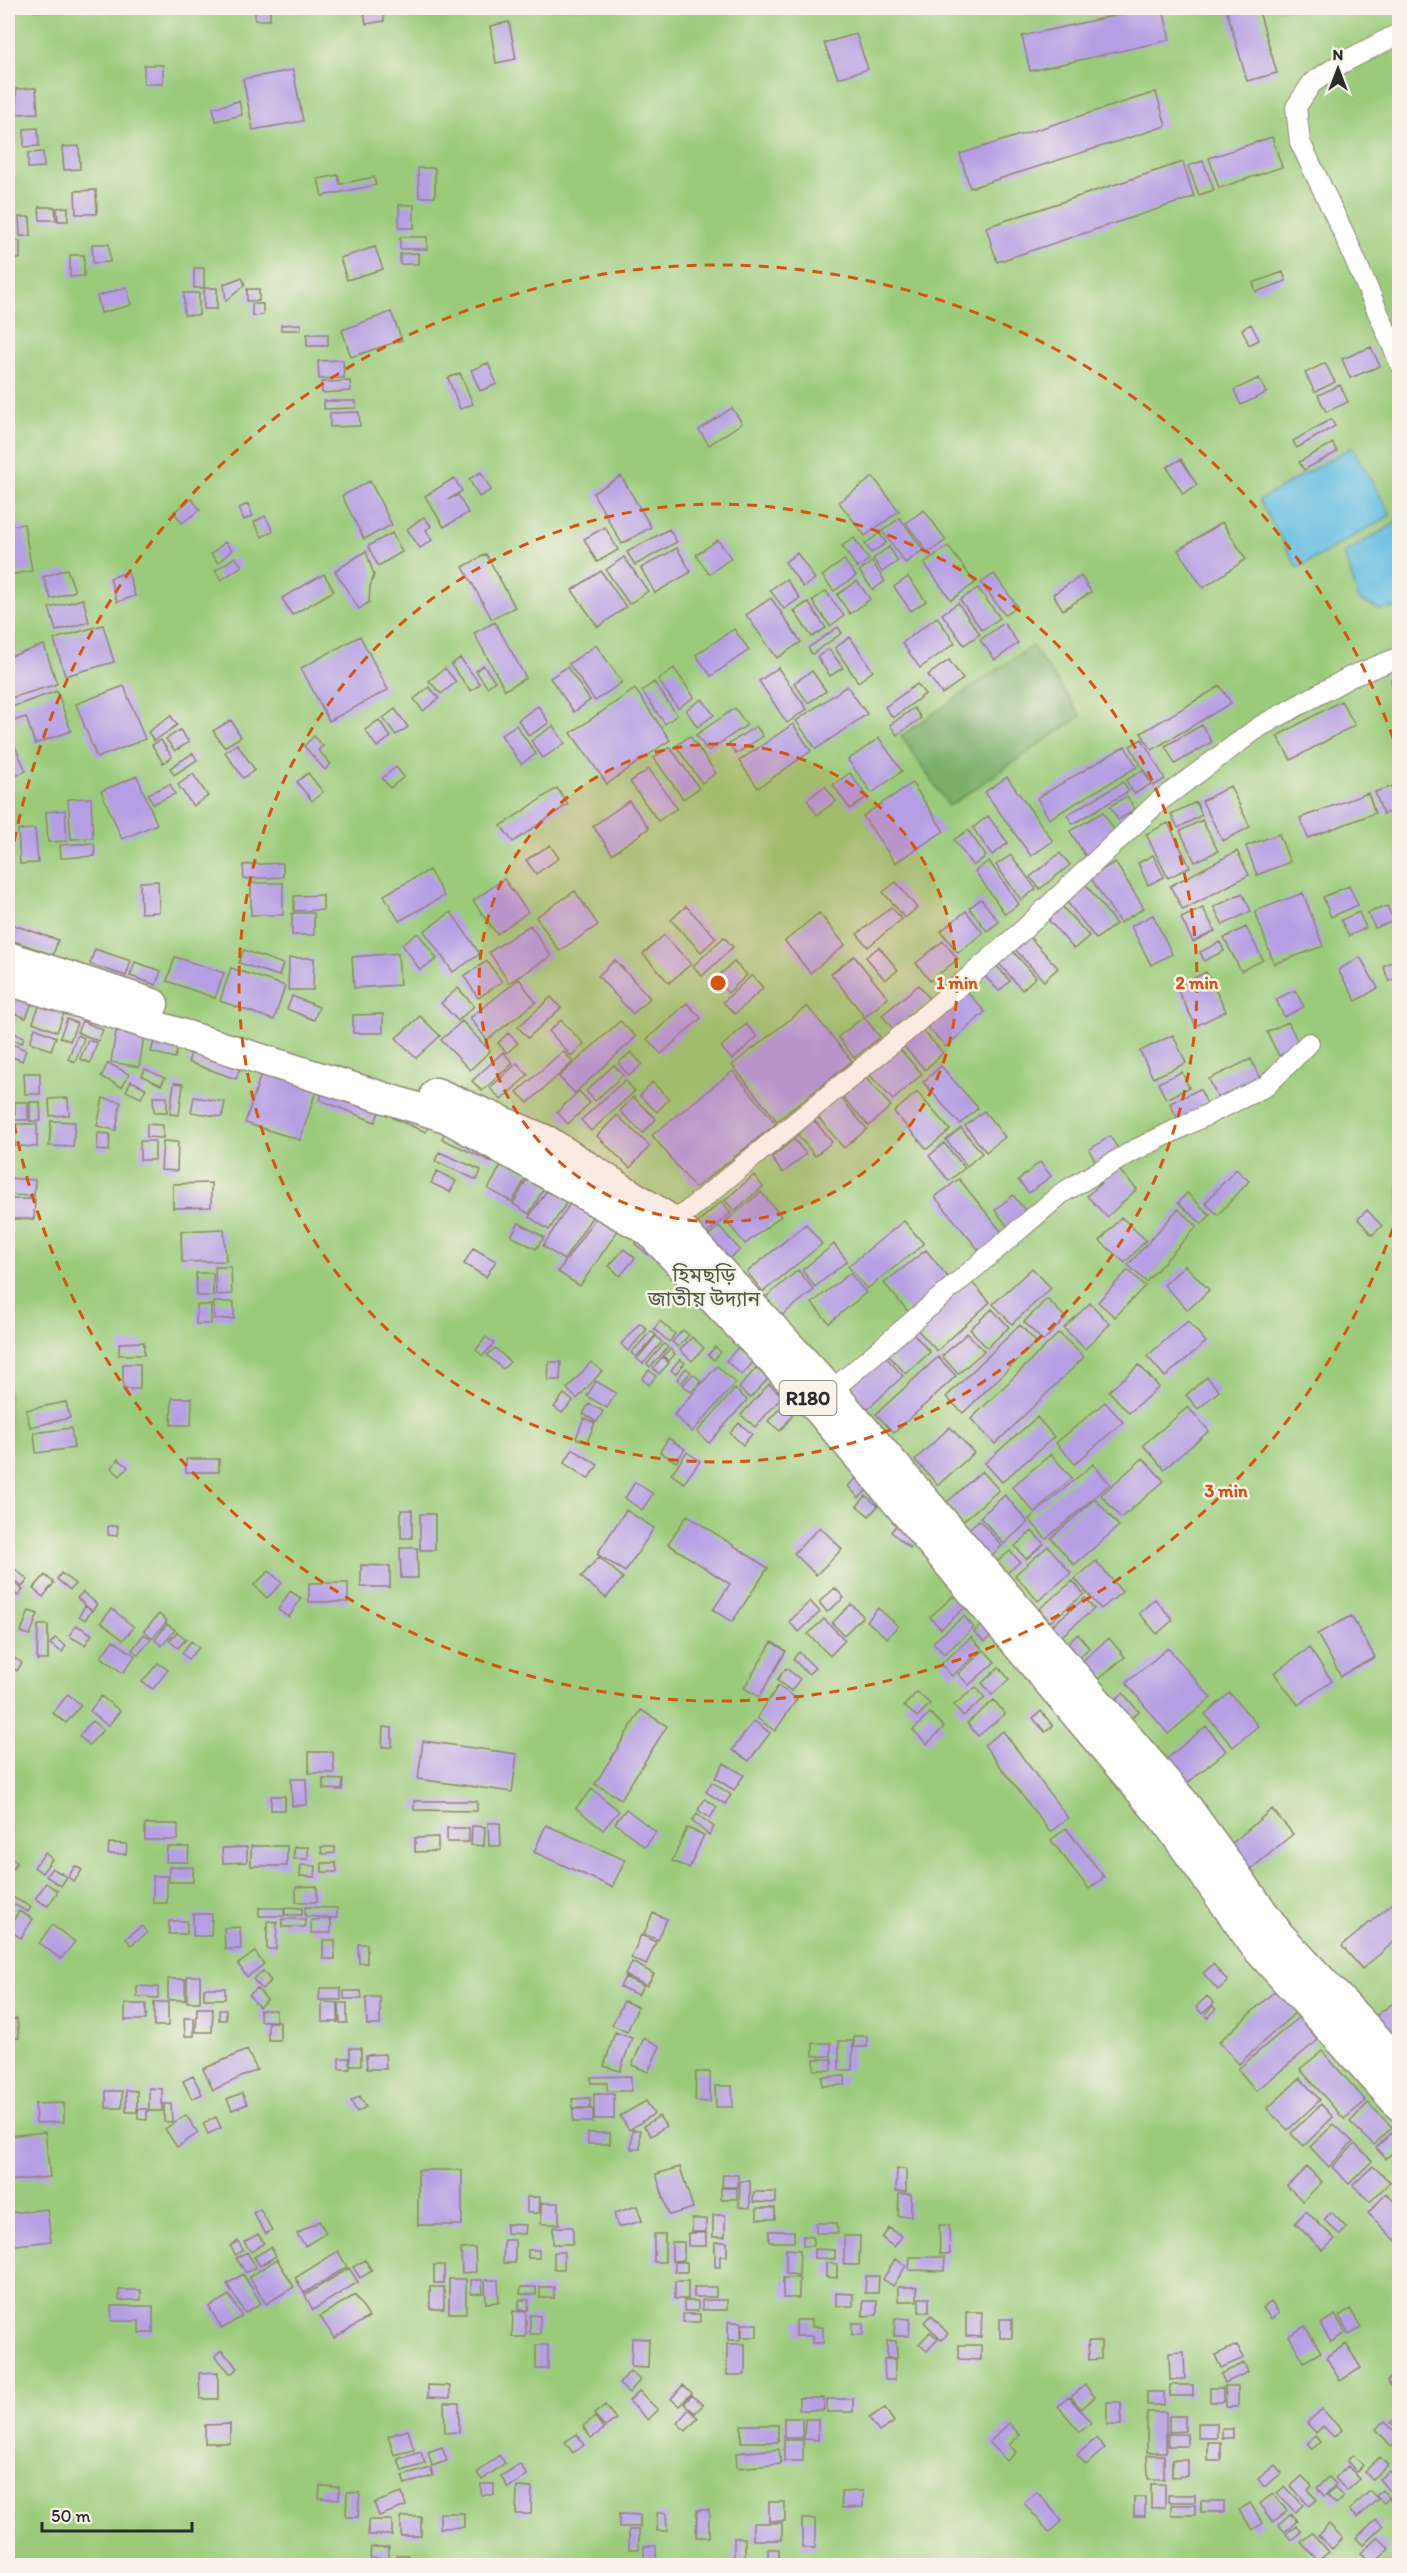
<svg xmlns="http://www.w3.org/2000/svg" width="1407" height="2573" viewBox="0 0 1407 2573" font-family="Itim,'Noto Sans Bengali',sans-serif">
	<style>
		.green { fill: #9bcb7a; stroke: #637b52; stroke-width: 1.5 }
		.forest { fill: #7caf6a; stroke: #546d4a; stroke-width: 1.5 }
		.water { fill: #65bde3; stroke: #487487; stroke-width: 1.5 }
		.building { fill: #b59ee4 }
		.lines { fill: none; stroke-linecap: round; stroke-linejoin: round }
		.minor-casing { stroke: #8d8474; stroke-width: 22 }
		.primary-casing { stroke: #8d8474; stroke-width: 33 }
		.minor { stroke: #fff; stroke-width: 20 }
		.primary { stroke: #fff; stroke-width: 30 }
		.ring { fill: none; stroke: #d5540f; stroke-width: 3; stroke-dasharray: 10 8 }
		.labels { text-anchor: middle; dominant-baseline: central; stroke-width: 5; stroke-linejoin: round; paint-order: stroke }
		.shield { fill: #f7f3e8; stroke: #686764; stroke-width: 1.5 }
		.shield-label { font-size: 20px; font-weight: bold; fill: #2b2b2b }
		.park-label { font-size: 21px; fill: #4d5b43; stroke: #f7f3e8 }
		.centre { fill: #d5540f; stroke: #f7f3e8; stroke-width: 3 }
		.ring-label { font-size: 18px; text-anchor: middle; font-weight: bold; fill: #d5540f; stroke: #f7f3e8; stroke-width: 5; stroke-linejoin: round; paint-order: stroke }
	</style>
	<rect width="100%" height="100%" fill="#f7f3e8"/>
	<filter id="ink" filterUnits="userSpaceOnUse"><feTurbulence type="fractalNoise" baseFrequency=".0167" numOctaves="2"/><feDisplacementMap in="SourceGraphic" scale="12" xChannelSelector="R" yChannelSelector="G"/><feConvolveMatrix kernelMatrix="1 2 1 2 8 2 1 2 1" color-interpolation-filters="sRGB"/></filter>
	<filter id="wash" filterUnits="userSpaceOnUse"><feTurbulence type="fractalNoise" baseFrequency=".008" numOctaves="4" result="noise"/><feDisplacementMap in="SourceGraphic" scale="24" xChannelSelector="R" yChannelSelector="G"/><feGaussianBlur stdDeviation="1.35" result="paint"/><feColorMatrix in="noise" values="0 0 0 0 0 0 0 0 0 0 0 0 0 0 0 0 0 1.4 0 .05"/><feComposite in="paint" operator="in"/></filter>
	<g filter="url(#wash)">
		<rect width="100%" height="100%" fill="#efdcbc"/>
		<path class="green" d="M8 8H1399V2565L8 2566Z"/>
		<path class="forest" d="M1032 646 1081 716 949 806 901 736Z"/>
		<path class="water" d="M1352 447 1391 515 1298 568 1259 500Z
			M1399 521V607L1381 610 1359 600 1344 553Z"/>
		<g id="blocks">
			<path class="building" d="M255 8H270V20H255Z
				M399 8H417V9L400 12Z
				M1150 8H1163L1170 40 1030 71 1022 36Z
				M1226 8H1258L1277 73 1247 81Z
				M383 9 384 21 366 24 364 12Z
				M509 22 516 59 496 63 490 26Z
				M856 34 868 69 838 78 824 43Z
				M144 65H163V84H144Z
				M293 70 303 121 253 130 243 79Z
				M36 88 38 113 17 114 16 89Z
				M1156 92 1166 126 970 188 960 154Z
				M239 101 242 115 216 121 213 108Z
				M38 128 39 146 24 147V129Z
				M1272 137 1282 167 1219 188 1209 158Z
				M79 146 80 169 64 170 62 147Z
				M43 152 44 167 28 168V153Z
				M1203 161 1214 190 1199 195 1188 166Z
				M1183 162 1194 197 997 262 986 227Z
				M418 168H435V197H419Z
				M338 175 340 184 374 177 376 185 322 196 318 179Z
				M96 190 97 214H76L75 191Z
				M399 205H414V228H399Z
				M39 207H55L56 220H40Z
				M68 207V221H58L57 208Z
				M19 217H30L31 236H20Z
				M400 237H427V249H400Z
				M8 241H20V259H8Z
				M92 244H109L110 262 93 263Z
				M375 247 383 269 347 280 340 258Z
				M418 253V264H400V254Z
				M70 255H84V276L70 277Z
				M194 268H204V288H194Z
				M1283 272 1286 281 1256 292 1253 283Z
				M242 277 245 285 226 301 224 284Z
				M127 287 131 305 101 313 97 296Z
				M204 288H217V309H204Z
				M247 289H259V301H247Z
				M184 293H199V315H184Z
				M252 304H263V315L252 316Z
				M391 312 402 340 351 357 342 330Z
				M301 324V330H281V325Z
				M1251 324 1259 340 1249 345 1242 329Z
				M307 334H328V346H307Z
				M1371 347 1380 366 1350 378 1342 359Z
				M343 360 344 378 319 379 318 361Z
				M488 363 497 384 480 391 471 370Z
				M1325 363 1335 382 1315 392 1305 373Z
				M460 373 473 404 460 409 448 378Z
				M1259 378 1266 393 1241 405 1234 390Z
				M350 381 351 391 322 393 321 382Z
				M1340 385 1348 402 1326 412 1318 395Z
				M324 401H356V408L324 409Z
				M732 408 742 423 709 445 699 430Z
				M359 412 360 426 330 427V413Z
				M1331 419 1335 426 1297 448 1293 441Z
				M1333 443 1337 452 1304 470 1299 462Z
				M1181 459 1197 485 1183 494 1167 467Z
				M481 472 491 490 479 497 469 479Z
				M621 476 651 527 622 544 593 493Z
				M873 477 899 511 865 536 839 502Z
				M454 478 462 491 448 500 458 495 468 513 444 527 425 496Z
				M370 481 392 525 364 539 342 496Z
				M192 499 200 510 182 523 174 512Z
				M248 504 253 516 244 520 239 508Z
				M924 510 946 540 928 553 906 523Z
				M265 516 273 531 262 537 254 522Z
				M424 517 431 526 426 530 432 540 420 548 407 529Z
				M900 518 923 550 905 563 882 531Z
				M1222 522 1246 559 1203 588 1178 550Z
				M24 524 32 571 8 575V526Z
				M605 527 618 550 597 562 584 539Z
				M669 529 677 542 635 565 627 552Z
				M392 533 402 552 378 566 368 546Z
				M880 533 886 543 871 553 865 544Z
				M854 538 869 560 857 568 842 546Z
				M718 540 731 558 709 574 696 555Z
				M225 542 232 550 218 563 211 554Z
				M948 546 975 583 951 600 924 563Z
				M889 547 898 561 882 572 873 559Z
				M677 548 691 572 655 593 641 568Z
				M366 551 374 575 370 587 369 602 359 609 335 571Z
				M797 553 815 579 803 587 785 562Z
				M486 554 515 607 492 619 463 567Z
				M235 557 242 566 221 580 215 571Z
				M624 557 648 591 629 604 606 570Z
				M844 560 856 576 834 591 822 576Z
				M872 562 885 581 873 590 859 571Z
				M67 569 75 591 51 599 43 577Z
				M601 571 626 607 598 627 572 590Z
				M128 572 135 596 117 602 110 578Z
				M324 574 334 591 292 615 282 598Z
				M994 574 1017 606 1005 615 981 583Z
				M1081 576 1091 592 1063 610 1053 594Z
				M908 577 926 601 911 611 894 587Z
				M786 579 800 598 784 609 770 590Z
				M857 581 870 599 850 614 837 595Z
				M978 588 1000 618 982 630 960 600Z
				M826 591 844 616 830 626 812 601Z
				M771 598 801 642 777 658 746 615Z
				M83 599 89 622 56 631 49 608Z
				M808 602 826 628 812 637 794 611Z
				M958 603 980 634 964 645 942 614Z
				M937 617 955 643 920 668 902 643Z
				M495 622 526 678 505 690 474 633Z
				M1004 623 1018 643 995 660 980 640Z
				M103 625 114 662 65 676 54 639Z
				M838 627 842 633 812 654 808 648Z
				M734 629 749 650 711 676 696 655Z
				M360 636 388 690 329 721 301 668Z
				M850 637 873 671 858 682 835 648Z
				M44 645 57 684 11 698 8 689V657Z
				M596 645 622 682 595 701 569 664Z
				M829 649 843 668 830 676 817 657Z
				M460 658 480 684 471 691 451 665Z
				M949 660 963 679 942 694 928 675Z
				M483 665 495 681 487 687 476 671Z
				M567 667 590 700 574 712 550 678Z
				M445 668 456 682 441 694 429 681Z
				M674 668 694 697 678 708 658 680Z
				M778 668 807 709 787 723 759 681Z
				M812 671 826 691 808 703 794 683Z
				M1400 677V731H1398L1391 679Z
				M654 682 677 715 665 724 642 691Z
				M917 684 925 694 893 718 885 707Z
				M124 686 145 739 97 758 76 704Z
				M847 686 867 714 816 749 796 721Z
				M1220 686 1231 703 1152 750 1141 733Z
				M429 687 439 698 423 711 414 699Z
				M635 689 670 740 607 784 571 733Z
				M57 691 71 731 35 744 26 717 13 721 9 708Z
				M702 699 714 715 697 727 686 710Z
				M1341 701 1355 725 1291 760 1277 736Z
				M538 706 549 723 529 736 518 720Z
				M735 708 747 725 708 751 696 735Z
				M914 708 921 718 897 735 890 725Z
				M395 709 408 727 396 735 383 718Z
				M171 716 177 725 154 741 148 732Z
				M231 720 241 737 224 747 213 731Z
				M379 720 391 737 377 747 365 730Z
				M793 724 811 751 758 788 739 761Z
				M516 725 536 754 521 764 501 735Z
				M1202 725 1212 742 1175 764 1165 746Z
				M553 726 565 743 543 758 531 741Z
				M756 726 763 736 736 754 729 744Z
				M180 730 189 742 175 751 166 739Z
				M10 735 26 771 9 779 8 736Z
				M314 736 323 746 318 750 331 764 325 770 304 746Z
				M690 736 716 773 702 783 676 746Z
				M879 738 902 771 872 793 848 760Z
				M1142 739 1165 779 1153 786 1130 746Z
				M161 740 172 757 163 763 152 745Z
				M237 744 255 770 243 778 225 752Z
				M1125 746 1137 767 1049 819 1037 798Z
				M670 747 699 788 683 799 654 758Z
				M193 753 197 760 174 775 170 768Z
				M396 767 404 777 390 788 382 778Z
				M649 769 677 808 658 821 630 782Z
				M1143 770 1151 784 1134 794 1126 780Z
				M308 773 323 792 312 801 297 782Z
				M850 773 867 797 850 809 833 785Z
				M193 774 208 796 193 806 178 785Z
				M137 776 157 824 122 839 101 791Z
				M1007 777 1053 841 1031 856 985 792Z
				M1123 782 1129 791 1073 824 1067 815Z
				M912 783 944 831 895 863 863 816Z
				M170 784 175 794 153 804 148 794Z
				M1400 784V809L1383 814 1375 792Z
				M825 786 836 801 817 815 807 800Z
				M1230 786 1250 827 1223 841 1202 801Z
				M557 788 568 804 513 842 501 826Z
				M1368 793 1375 813 1308 838 1300 818Z
				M1127 796 1135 810 1118 820 1110 806Z
				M91 798 93 838 71 839 68 799Z
				M629 801 649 828 612 854 593 826Z
				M1196 802 1202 815 1178 828 1171 814Z
				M65 810 67 841 48 842 46 812Z
				M1103 812 1119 838 1086 857 1070 831Z
				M988 816 1008 843 992 855 973 828Z
				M1202 820 1218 851 1195 862 1180 831Z
				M1168 823 1190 867 1168 878 1146 834Z
				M35 829 38 863 20 864 18 830Z
				M968 830 986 856 973 866 954 840Z
				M1279 834 1290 862 1257 875 1246 846Z
				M94 843 95 856 61 858 60 845Z
				M550 845 559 858 536 874 526 860Z
				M1237 851 1249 875 1183 910 1170 886Z
				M1060 853 1070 865 1040 889 1030 877Z
				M1011 855 1036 889 1021 900 996 865Z
				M1153 855 1164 877 1148 885 1138 863Z
				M989 861 1019 904 1005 914 975 871Z
				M1115 862 1144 908 1120 923 1090 877Z
				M283 863V877L244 879 243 865Z
				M429 870 444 896 399 921 384 895Z
				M504 879 528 912 497 934 473 901Z
				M158 881 159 912 141 913 140 882Z
				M896 882 917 908 905 918 883 892Z
				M1084 882 1116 924 1096 939 1064 898Z
				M251 883H283V915H251Z
				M1349 886 1358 905 1331 917 1323 897Z
				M575 891 598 925 559 951 536 917Z
				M1242 893 1251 911 1223 925 1214 907Z
				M1303 893 1323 946 1274 964 1255 911Z
				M323 895V910L294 911V896Z
				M981 899 999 922 987 931 969 908Z
				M1059 903 1089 936 1074 949 1045 916Z
				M686 906 716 938 701 952 671 920Z
				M1387 906 1394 921 1375 928 1368 913Z
				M891 907 902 919 868 947 857 934Z
				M1203 908 1215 931 1193 942 1181 918Z
				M966 911 983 933 958 953 941 931Z
				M451 912 480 954 453 972 424 931Z
				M1359 912 1366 928 1349 936 1341 920Z
				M292 913H314V935H292Z
				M819 913 845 945 810 973 785 941Z
				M1153 915 1172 954 1151 965 1131 926Z
				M8 923 58 940 53 955 8 939Z
				M530 925 551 956 509 983 489 952Z
				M1246 927 1263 960 1241 971 1224 938Z
				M1025 932 1058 968 1044 981 1011 945Z
				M418 933 437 959 420 970 402 944Z
				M664 935 691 964 669 983 643 954Z
				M724 937 733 947 702 976 693 966Z
				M943 941 958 959 930 981 916 963Z
				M1220 942 1224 951 1204 961 1200 952Z
				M879 947 898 970 885 980 866 957Z
				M1009 947 1036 977 1022 990 995 959Z
				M95 949 131 961 126 976 90 964Z
				M244 950 283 964 279 976 239 963Z
				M398 953 400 985 354 988 352 957Z
				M854 956 888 998 865 1017 831 974Z
				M175 957 224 973 215 998 167 981Z
				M1360 957 1378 988 1356 1001 1338 970Z
				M289 958H314L313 990H288Z
				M1400 958V977L1389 981 1383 966Z
				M615 960 650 998 633 1014 598 976Z
				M487 961 502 982 478 998 464 976Z
				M992 961 1010 981 999 991 980 971Z
				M135 962 161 971 156 985 130 976Z
				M734 962 747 975 728 993 715 979Z
				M231 968 285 986 274 1020 220 1001Z
				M1206 972 1226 1011 1196 1026 1176 987Z
				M752 975 763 988 735 1014 723 1002Z
				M519 979 536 1002 487 1040 470 1018Z
				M919 985 930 1000 893 1029 882 1015Z
				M962 986 985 1012 946 1047 923 1022Z
				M458 988 474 1006 458 1021 441 1003Z
				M1295 990 1304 1007 1284 1017 1276 999Z
				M15 996 32 1003 26 1018 9 1011Z
				M292 996 319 1007 314 1020 287 1009Z
				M551 997 561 1008 528 1038 518 1027Z
				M687 1003 701 1018 661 1054 647 1039Z
				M40 1004 64 1013 57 1032 33 1022Z
				M807 1006 852 1061 777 1121 732 1065Z
				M383 1014V1033H353V1015Z
				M420 1016 440 1036 416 1058 396 1038Z
				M864 1017 880 1037 854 1058 838 1037Z
				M67 1019 77 1023 70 1041 60 1037Z
				M561 1020 584 1044 571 1056 549 1031Z
				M82 1021 103 1030 98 1041 77 1032Z
				M462 1021 490 1051 470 1070 441 1040Z
				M620 1021 636 1037 575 1093 559 1077Z
				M1288 1022 1300 1046 1279 1056 1267 1032Z
				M746 1024 757 1037 732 1060 721 1047Z
				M920 1027 943 1053 925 1070 902 1044Z
				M35 1028 56 1037 51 1050 30 1042Z
				M116 1031 144 1036 139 1067 111 1062Z
				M10 1032 24 1037 22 1043 8 1038Z
				M156 1033 180 1039 175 1058 151 1052Z
				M508 1033 518 1043 507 1053 498 1043Z
				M77 1035 84 1038 75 1062 68 1059Z
				M1173 1035 1186 1063 1153 1078 1140 1051Z
				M88 1040 97 1043 90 1063 80 1059Z
				M195 1042 243 1060 236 1079 188 1062Z
				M10 1043 26 1050 22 1061 8 1055Z
				M896 1045 922 1074 893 1100 867 1072Z
				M563 1051 573 1062 528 1103 517 1092Z
				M503 1052 513 1063 482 1091 472 1081Z
				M631 1052 642 1064 629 1076 618 1063Z
				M1251 1059 1262 1084 1220 1103 1209 1079Z
				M108 1063 129 1074 122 1087 101 1077Z
				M517 1063 528 1075 501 1100 490 1088Z
				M264 1065 319 1082 300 1140 245 1123Z
				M614 1065 623 1075 595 1101 586 1091Z
				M941 1066 978 1108 960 1124 923 1082Z
				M145 1069 165 1078 161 1085 142 1076Z
				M733 1071 776 1124 695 1188 652 1135Z
				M1182 1072 1189 1088 1166 1099 1158 1083Z
				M24 1073H40V1094H25Z
				M863 1075 891 1106 869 1126 841 1095Z
				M625 1080 635 1091 591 1131 581 1120Z
				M131 1081 146 1088 141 1098 126 1091Z
				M652 1082 669 1099 657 1112 640 1096Z
				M174 1083 183 1084 179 1115 170 1114Z
				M326 1084 382 1105 375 1122 320 1100Z
				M1200 1089 1209 1108 1179 1122 1170 1103Z
				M579 1091 590 1103 568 1124 557 1112Z
				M917 1092 950 1130 927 1149 894 1112Z
				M153 1097H167V1112H154Z
				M194 1097 225 1102 222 1117 191 1112Z
				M633 1097 656 1119 643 1133 620 1111Z
				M840 1097 867 1129 844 1148 817 1116Z
				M68 1098 69 1115 50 1116 49 1099Z
				M103 1098 121 1102 116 1130 97 1126Z
				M15 1102H28V1120H15Z
				M30 1102H40L41 1121H30Z
				M398 1105 431 1119 426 1132 393 1118Z
				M984 1111 1005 1137 986 1152 965 1126Z
				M617 1115 650 1146 630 1168 597 1136Z
				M814 1120 832 1142 815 1156 797 1134Z
				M51 1121 75 1122 73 1147 49 1146Z
				M15 1124H37V1147L15 1146Z
				M147 1124 163 1125V1138L147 1137Z
				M448 1125 498 1148 492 1162 442 1139Z
				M961 1128 982 1153 967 1166 946 1140Z
				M98 1133 110 1134 109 1151 97 1150Z
				M1110 1136 1119 1150 1097 1164 1089 1150Z
				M794 1139 806 1154 783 1173 771 1158Z
				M140 1141H155V1160H140Z
				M163 1141 178 1142 177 1171 161 1170Z
				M944 1143 965 1168 949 1181 929 1156Z
				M439 1152 481 1170 477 1180 435 1161Z
				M504 1160 528 1174 512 1202 488 1189Z
				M1040 1162 1051 1176 1029 1193 1018 1180Z
				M1117 1168 1137 1189 1107 1217 1087 1196Z
				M1236 1169 1249 1181 1218 1215 1205 1203Z
				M437 1171 456 1181 450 1192 431 1183Z
				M530 1174 547 1183 529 1214 513 1204Z
				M754 1175 763 1187 734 1211 725 1200Z
				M8 1178 35 1180 34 1196 8 1195Z
				M959 1179 1005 1236 982 1254 935 1197Z
				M211 1183V1207L173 1208V1184Z
				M549 1187 569 1199 549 1230 529 1217Z
				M761 1192 781 1216 745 1244 726 1221Z
				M1187 1193 1210 1215 1202 1224 1178 1203Z
				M1013 1195 1030 1216 1011 1231 995 1210Z
				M8 1199H35L34 1219H8Z
				M572 1200 594 1214 564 1260 543 1246Z
				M722 1201 731 1213 701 1238 692 1227Z
				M1178 1209 1197 1226 1146 1282 1128 1265Z
				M1367 1210 1382 1226 1372 1235 1358 1219Z
				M600 1211 621 1226 580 1286 558 1272Z
				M1121 1217 1146 1240 1125 1263 1100 1241Z
				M904 1221 924 1244 867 1289 848 1266Z
				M519 1223 544 1237 536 1249 511 1236Z
				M806 1224 822 1244 763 1292 747 1272Z
				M719 1226 740 1250 724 1263 704 1239Z
				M224 1229 226 1261 182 1262 181 1231Z
				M643 1235 656 1246 648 1255 635 1244Z
				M834 1244 847 1261 815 1287 802 1270Z
				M473 1248 496 1261 486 1277 464 1264Z
				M624 1249 635 1258 620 1276 609 1266Z
				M926 1250 952 1282 911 1315 884 1283Z
				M1185 1265 1209 1290 1188 1310 1164 1285Z
				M215 1267H231L232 1294 216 1295Z
				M1032 1268 1051 1288 1012 1324 993 1304Z
				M798 1270 814 1290 781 1316 766 1297Z
				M1128 1270 1145 1286 1115 1317 1098 1302Z
				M196 1273H213V1296H197Z
				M850 1273 866 1293 829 1323 812 1303Z
				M967 1277 990 1302 937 1351 914 1326Z
				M1047 1299 1066 1318 1043 1341 1024 1322Z
				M214 1302H234V1319H214Z
				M1090 1303 1110 1324 1085 1349 1064 1328Z
				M197 1305H211V1324H196Z
				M992 1309 1009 1327 987 1348 970 1329Z
				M660 1321 675 1334 669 1342 654 1329Z
				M1188 1321 1206 1342 1165 1377 1147 1356Z
				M640 1323 647 1329 628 1351 621 1344Z
				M1020 1325 1036 1342 963 1413 946 1397Z
				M683 1330 689 1335 678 1347 672 1342Z
				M651 1331 656 1335 636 1357 631 1353Z
				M912 1332 930 1352 906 1374 888 1355Z
				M967 1333 984 1351 958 1374 942 1356Z
				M1059 1333 1084 1357 995 1444 971 1419Z
				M656 1336 662 1342 643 1364 637 1359Z
				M486 1337 494 1343 483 1356 476 1350Z
				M692 1337 704 1348 692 1361 680 1350Z
				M144 1342V1355H119V1343Z
				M664 1344 668 1347 650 1367 647 1364Z
				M739 1346 755 1360 742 1375 726 1361Z
				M715 1347 721 1352 714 1360 708 1355Z
				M495 1348 510 1362 503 1369 487 1355Z
				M670 1349 675 1354 669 1361 663 1356Z
				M885 1356 903 1376 867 1410 848 1390Z
				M662 1357 669 1363 659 1374 653 1368Z
				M938 1357 956 1376 894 1433 876 1414Z
				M680 1359 685 1363 675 1374 671 1370Z
				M549 1362H561L560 1380H548Z
				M591 1362 602 1371 577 1399 567 1389Z
				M123 1364H140V1389H123Z
				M1139 1365 1159 1387 1129 1413 1109 1391Z
				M717 1366 736 1383 692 1432 674 1415Z
				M686 1368 691 1372 681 1383 677 1379Z
				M756 1368 768 1379 750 1398 739 1388Z
				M649 1370 656 1376 649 1385 642 1379Z
				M693 1374 701 1381 691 1392 683 1385Z
				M1207 1377 1219 1391 1198 1409 1186 1395Z
				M596 1381 616 1393 607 1408 587 1396Z
				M769 1384 783 1396 755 1427 741 1415Z
				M735 1389 747 1400 709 1443 697 1432Z
				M564 1394 573 1401 562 1413 554 1407Z
				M172 1398H192L191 1425H171Z
				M66 1402 70 1418 30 1427 26 1410Z
				M1105 1402 1123 1422 1075 1464 1056 1443Z
				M589 1404 603 1411 597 1422 583 1414Z
				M782 1406 793 1415 780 1431 768 1421Z
				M1188 1407 1209 1431 1164 1469 1143 1445Z
				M1037 1417 1054 1437 1002 1482 985 1463Z
				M584 1418 595 1423 587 1442 576 1438Z
				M739 1423 752 1434 743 1445 730 1433Z
				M950 1427 974 1453 938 1485 915 1460Z
				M71 1428 74 1448 36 1453 34 1433Z
				M668 1438 685 1449 676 1462 660 1452Z
				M573 1449 598 1465 588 1479 564 1463Z
				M687 1452 700 1461 684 1483 671 1474Z
				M1051 1454 1072 1478 1034 1512 1012 1487Z
				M1143 1458 1164 1481 1121 1518 1101 1495Z
				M118 1459 128 1467 120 1476 111 1468Z
				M186 1459H219V1472H186Z
				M1093 1464 1110 1484 1046 1539 1029 1519Z
				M982 1471 999 1490 963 1521 947 1502Z
				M857 1478 868 1489 859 1498 848 1486Z
				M635 1482 653 1494 642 1510 625 1498Z
				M1005 1495 1028 1522 1004 1544 980 1517Z
				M866 1496 878 1506 869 1516 857 1506Z
				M1095 1499 1119 1526 1074 1565 1051 1538Z
				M401 1510H412V1538H401Z
				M626 1510 654 1528 625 1572 597 1554Z
				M420 1514H435V1550H420Z
				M687 1515 768 1568 732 1622 713 1610 730 1584 668 1544Z
				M979 1520 1002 1546 986 1560 963 1534Z
				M898 1523 917 1540 910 1548 891 1532Z
				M108 1526H118L117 1536 108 1535Z
				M820 1527 842 1549 816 1575 794 1553Z
				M1032 1531 1044 1544 1026 1559 1015 1546Z
				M1048 1546 1071 1573 1038 1601 1015 1575Z
				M400 1548H417L418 1578H401Z
				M1010 1551 1020 1562 1007 1573 997 1562Z
				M599 1557 623 1578 606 1598 581 1577Z
				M1096 1561 1122 1592 1101 1609 1075 1579Z
				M8 1563 28 1580 22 1587 8 1575Z
				M361 1565 390 1566V1587H361Z
				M269 1571 282 1583 267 1598 254 1585Z
				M61 1573 75 1584 70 1590 57 1579Z
				M45 1575 54 1583 43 1597 33 1589Z
				M1073 1581 1084 1594 1050 1622 1039 1609Z
				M309 1583H348V1602H309Z
				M16 1584 23 1590 18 1596 11 1590Z
				M835 1588 844 1598 827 1612 819 1602Z
				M290 1591 301 1598 289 1617 278 1610Z
				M83 1592 97 1604 92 1611 77 1598Z
				M958 1592 969 1604 941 1629 930 1617Z
				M1085 1598 1094 1609 1058 1639 1049 1628Z
				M1155 1599 1173 1620 1157 1634 1139 1613Z
				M810 1601 820 1612 799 1632 789 1622Z
				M851 1604 863 1616 844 1635 832 1623Z
				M85 1606 92 1610 85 1620 79 1616Z
				M878 1608 898 1626 887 1638 867 1621Z
				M112 1609 134 1627 123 1640 101 1622Z
				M29 1611 38 1614 30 1635 21 1632Z
				M159 1614 167 1621 153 1638 144 1631Z
				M964 1616 974 1628 944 1654 933 1642Z
				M1351 1616 1375 1657 1341 1676 1317 1634Z
				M824 1619 845 1640 830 1656 808 1634Z
				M983 1623 994 1632 985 1642 974 1632Z
				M167 1624 175 1630 162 1646 155 1640Z
				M38 1625H48V1660H37Z
				M76 1625 92 1634 85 1645 69 1636Z
				M177 1632 186 1639 178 1648 169 1641Z
				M144 1634 151 1639 138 1655 132 1650Z
				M1078 1634 1089 1648 1075 1661 1063 1647Z
				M971 1637 982 1649 952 1676 941 1664Z
				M55 1638 66 1646 62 1652 50 1644Z
				M1109 1638 1125 1657 1097 1680 1081 1662Z
				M113 1640 135 1656 123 1673 101 1657Z
				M191 1641 199 1648 188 1659 182 1653Z
				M772 1642 786 1651 759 1697 744 1688Z
				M1168 1648 1211 1698 1168 1734 1126 1683Z
				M1309 1648 1332 1681 1298 1705 1274 1673Z
				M984 1650 995 1662 969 1685 958 1674Z
				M799 1652 815 1668 808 1674 793 1659Z
				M10 1655 22 1663 17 1671 8 1664Z
				M158 1663 168 1670 153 1689 142 1682Z
				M999 1667 1009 1679 992 1695 982 1683Z
				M786 1668 800 1679 791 1691 777 1680Z
				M778 1686 797 1699 775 1731 757 1718Z
				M976 1687 985 1698 963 1716 954 1705Z
				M917 1692 930 1704 917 1717 904 1706Z
				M1123 1693 1139 1712 1123 1725 1107 1706Z
				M1230 1693 1258 1726 1233 1747 1205 1714Z
				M68 1694 81 1705 66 1723 53 1713Z
				M101 1696 120 1711 108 1726 90 1711Z
				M994 1700 1005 1714 978 1736 967 1723Z
				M641 1710 667 1726 621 1799 595 1784Z
				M1041 1711 1053 1726 1045 1732 1033 1718Z
				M930 1713 944 1727 927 1744 913 1730Z
				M92 1721 103 1730 89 1745 79 1736Z
				M754 1721 770 1733 749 1761 732 1750Z
				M1206 1726 1226 1751 1184 1786 1164 1761Z
				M383 1727 392 1728V1747H382Z
				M1003 1731 1068 1818 1050 1832 984 1745Z
				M423 1741 517 1754 512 1792 418 1779Z
				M309 1752H333L334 1773H309Z
				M724 1763 744 1775 734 1790 715 1778Z
				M291 1779H306L307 1805 292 1806Z
				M323 1779 343 1780 342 1790 323 1789Z
				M712 1782 731 1795 725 1804 706 1792Z
				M592 1789 619 1811 603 1830 576 1808Z
				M271 1796H285V1810H271Z
				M705 1799 717 1807 710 1818 698 1810Z
				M414 1801H477V1811L414 1810Z
				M626 1809 656 1832 645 1847 615 1823Z
				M1272 1809 1293 1834 1251 1869 1230 1845Z
				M697 1814 714 1827 709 1835 692 1821Z
				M488 1823H500L501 1846H489Z
				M145 1824H178V1840H145Z
				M546 1825 625 1860 612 1887 534 1852Z
				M472 1826 485 1827 484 1846 471 1845Z
				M447 1828H469V1842H447Z
				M687 1828 704 1835 689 1868 672 1861Z
				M1066 1828 1104 1877 1089 1889 1051 1840Z
				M438 1837V1851L415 1852V1838Z
				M109 1843 127 1844 126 1854H108Z
				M251 1846H287V1866H251Z
				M167 1847H189L188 1862H166Z
				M247 1847V1862L223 1863 222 1848Z
				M294 1847H308V1859H294Z
				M321 1847H335V1853L322 1854Z
				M45 1853 52 1859 42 1873 34 1867Z
				M8 1856 17 1862 8 1878Z
				M322 1863H336L337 1872H322Z
				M301 1865 316 1866 315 1877 300 1876Z
				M75 1866 82 1870 74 1882 68 1877Z
				M169 1867H193V1882H169Z
				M52 1868 67 1877 61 1886 46 1876Z
				M153 1876H167V1903H153Z
				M46 1883 58 1891 48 1906 35 1899Z
				M317 1886V1902H296V1887Z
				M12 1897 31 1907 28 1912 9 1902Z
				M1400 1897V1937L1362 1969 1342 1946Z
				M285 1907 302 1908V1915H285Z
				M305 1907 337 1908V1918L305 1916Z
				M259 1908H284V1916H259Z
				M19 1911 33 1919 21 1938 8 1929Z
				M653 1913 667 1919 658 1940 644 1934Z
				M193 1914H212L211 1936H193Z
				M282 1919H305V1927H282Z
				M331 1919V1933H311V1920Z
				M169 1921H187V1934H169Z
				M267 1921 277 1922 276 1949H267Z
				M52 1925 75 1942 61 1959 39 1943Z
				M142 1926 147 1933 131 1945 126 1938Z
				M240 1927 241 1949H225L224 1928Z
				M641 1935 656 1942 646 1965 631 1958Z
				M323 1940H335V1959H323Z
				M358 1944H367V1963H359Z
				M255 1952 264 1964 247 1977 238 1964Z
				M632 1962 654 1974 647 1986 625 1975Z
				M1213 1964 1228 1981 1218 1990 1203 1973Z
				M263 1971 271 1981 262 1989 253 1979Z
				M187 1976H200V2002H187Z
				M625 1977 643 1986 638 1995 620 1987Z
				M168 1979H185V2000H168Z
				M137 1986 158 1987V1998L137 1997Z
				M204 1988H225V1999H204Z
				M257 1988 267 2000 259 2007 249 1995Z
				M320 1988H341V2000H319Z
				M1277 1989 1297 2011 1239 2064 1219 2042Z
				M344 1991H361L362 1999H344Z
				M1207 1996 1214 2003 1202 2014 1196 2007Z
				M366 1997H380V2025H367Z
				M1400 1998V2047L1376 2016Z
				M624 2001 638 2007 627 2032 612 2025Z
				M154 2002H168V2026H154Z
				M322 2002 338 2003V2022H322Z
				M339 2003H347V2023H340Z
				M125 2004H146V2020H125Z
				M1213 2006 1216 2009 1208 2018 1205 2014Z
				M197 2008H213L212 2032H196Z
				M219 2010H226V2020H219Z
				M260 2010H276V2021H260Z
				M1299 2017 1318 2040 1256 2091 1238 2069Z
				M184 2018H194V2036H185Z
				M17 2019 19 2038 8 2039V2020Z
				M268 2022H280V2040H268Z
				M615 2032 632 2038 620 2071 604 2066Z
				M854 2036H867V2047H854Z
				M644 2038 660 2046 648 2072 632 2065Z
				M839 2041H853L852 2070H839Z
				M813 2043H831V2056H813Z
				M350 2048H361V2065H350Z
				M247 2050 257 2070 213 2090 203 2069Z
				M1322 2051 1366 2101 1344 2119 1300 2069Z
				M385 2054 386 2069H367L366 2055Z
				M339 2058H349L350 2069H339Z
				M814 2059H832V2070H814Z
				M696 2072H710V2102L695 2101Z
				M193 2076 202 2094 192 2099 183 2081Z
				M631 2076V2091H607V2083H591V2077Z
				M845 2076V2085L822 2086V2077Z
				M1300 2078 1320 2100 1288 2130 1267 2109Z
				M715 2086H732L733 2107H716Z
				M149 2088 162 2089V2111H149Z
				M126 2090 137 2091V2112H126Z
				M106 2091H122V2108H106Z
				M242 2093 247 2104 232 2110 227 2099Z
				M594 2094H614V2119H594Z
				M360 2096 366 2107 357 2112 351 2101Z
				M590 2098V2108H573L572 2099Z
				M646 2101 654 2114 629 2130 620 2116Z
				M64 2103V2122L36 2123 35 2104Z
				M1368 2103 1392 2127 1374 2145 1350 2122Z
				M164 2104H171L172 2122H164Z
				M1321 2104 1333 2117 1304 2146 1291 2133Z
				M138 2109H147V2120L138 2119Z
				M573 2109H593V2122H573Z
				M186 2115 198 2133 177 2147 165 2129Z
				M659 2116 666 2126 651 2136 644 2126Z
				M216 2117 221 2128 208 2134 203 2123Z
				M1334 2124 1353 2142 1329 2167 1310 2147Z
				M1395 2129 1400 2134V2145L1386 2159 1376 2148Z
				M632 2130H640V2149H631Z
				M45 2132 50 2177 8 2181V2136Z
				M588 2133H610V2144H588Z
				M1355 2144 1372 2161 1349 2184 1332 2167Z
				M1373 2166 1390 2182 1370 2202 1353 2185Z
				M680 2167 693 2208 669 2215 656 2174Z
				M1307 2167 1322 2182 1303 2201 1287 2186Z
				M897 2169H906V2192L896 2191Z
				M418 2170H462V2225H418Z
				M723 2175H738V2187H722Z
				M740 2181H750V2208L739 2207Z
				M721 2188H737V2199H721Z
				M754 2192H776V2203L753 2202Z
				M899 2194H911V2216H898Z
				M1386 2194 1400 2207 1398 2243 1368 2213Z
				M527 2197H540L539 2213H527Z
				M541 2203H559V2224H541Z
				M637 2206 642 2221 618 2227 614 2213Z
				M757 2208H775V2219H757Z
				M47 2209 51 2241 8 2246V2213Z
				M260 2209 272 2230 266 2234 253 2213Z
				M1306 2211 1335 2239 1323 2251 1295 2223Z
				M1331 2212 1347 2228 1340 2235 1324 2220Z
				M713 2215H725V2237H713Z
				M692 2219H706V2232H692Z
				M319 2221 326 2233 305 2246 297 2234Z
				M816 2223H837L838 2233H816Z
				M506 2224 526 2225 525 2234 506 2233Z
				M939 2225H949L950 2254H940Z
				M553 2227H573V2244H553Z
				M889 2228 902 2236 894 2247 882 2238Z
				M769 2231H794V2242H769Z
				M688 2233H706V2246H688Z
				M258 2234 264 2243 251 2252 244 2242Z
				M654 2234H665V2262H654Z
				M803 2236 813 2237V2246H803Z
				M844 2236H860L859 2265H844Z
				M504 2240H515V2263H503Z
				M238 2241 243 2250 236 2255 230 2246Z
				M672 2242H684V2260L672 2261Z
				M715 2242H727V2256H720V2267H715Z
				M271 2247 276 2256 260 2266 254 2257Z
				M475 2248 476 2272 462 2273 461 2249Z
				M786 2249 800 2250 799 2275 786 2274Z
				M814 2249 835 2250V2259L814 2258Z
				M528 2250H539V2258H528Z
				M338 2251 347 2267 304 2293 295 2278Z
				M247 2252 256 2267 246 2273 236 2258Z
				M554 2252H564V2269H554Z
				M910 2257H945L944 2271 909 2270Z
				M277 2259 294 2287 266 2304 249 2277Z
				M895 2259 906 2266 893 2286 883 2279Z
				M365 2260 372 2271 360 2278 353 2267Z
				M675 2262H687V2272H675Z
				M826 2263 837 2264V2278L826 2277Z
				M434 2265H444V2283H434Z
				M349 2268 358 2282 313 2310 305 2295Z
				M243 2274 261 2303 245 2313 227 2284Z
				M866 2276H879L878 2293H865Z
				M783 2278H799V2298H783Z
				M449 2279H466V2313H449Z
				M471 2280H482L483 2293 471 2294Z
				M485 2280H498L499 2302 486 2303Z
				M675 2281H688V2299H675Z
				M430 2287H444V2309H430Z
				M521 2287H536V2295L520 2294Z
				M540 2287H554V2298H540Z
				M694 2287H716V2297H694Z
				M898 2287H917V2301H898Z
				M119 2290H141V2300H119Z
				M836 2293 853 2294V2306H836Z
				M229 2295 242 2316 222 2329 209 2307Z
				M355 2295 369 2317 334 2338 320 2316Z
				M919 2298H929V2312H919Z
				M519 2300H529L528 2310H519Z
				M702 2300H727V2310H702Z
				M684 2301H698V2311H684Z
				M863 2301H877V2315L863 2316Z
				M1271 2302 1279 2313 1271 2319 1263 2308Z
				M111 2306H153V2333H139V2321H112Z
				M1350 2309 1361 2327 1349 2334 1339 2316Z
				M513 2311 526 2312V2337H512Z
				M966 2312H982L981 2337 966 2336Z
				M683 2314H700V2322H683Z
				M530 2315 540 2316V2334H530Z
				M931 2315 948 2334 941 2340 924 2322Z
				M1335 2315 1346 2333 1331 2342 1320 2324Z
				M895 2318 910 2319 909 2336H894Z
				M1000 2319H1012V2338H1000Z
				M796 2320H812V2327H823V2343H812V2336H796Z
				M728 2322H741V2340H728Z
				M852 2323H863V2335H852Z
				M742 2324H757V2337H742Z
				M1305 2326 1321 2352 1304 2362 1289 2336Z
				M930 2332 938 2339 927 2351 919 2344Z
				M632 2338 649 2339 648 2368 631 2367Z
				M887 2341H896L897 2358H887Z
				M1088 2341H1101V2359L1089 2360Z
				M727 2344H745V2375H727Z
				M1346 2344 1361 2368 1340 2381 1326 2357Z
				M536 2345H548V2369H536Z
				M959 2345H981V2360L959 2359Z
				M1237 2345 1244 2358 1221 2368 1215 2355Z
				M221 2350 238 2368 231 2374 215 2356Z
				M1184 2352 1185 2379 1170 2380 1169 2353Z
				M884 2359H895V2380H885Z
				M1244 2363 1248 2372 1225 2383 1221 2374Z
				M630 2371 640 2380 629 2393 619 2384Z
				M218 2372V2399H200L199 2373Z
				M1400 2372V2400L1387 2380Z
				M428 2385 450 2386V2398L428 2397Z
				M683 2385 692 2393 679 2406 671 2399Z
				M1085 2385 1095 2397 1081 2409 1071 2397Z
				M1170 2385H1193V2396H1170Z
				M1225 2386H1238V2407H1226Z
				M1210 2388H1223V2402H1210Z
				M639 2391 658 2410 648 2420 629 2401Z
				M1147 2392H1164V2405H1147Z
				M692 2395 703 2405 695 2413 684 2404Z
				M1069 2397 1091 2423 1080 2432 1058 2406Z
				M799 2398H824V2410H799Z
				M827 2399H853V2412H827Z
				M1107 2402H1121V2425H1107Z
				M444 2403H459V2432L445 2433Z
				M605 2405 616 2419 605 2427 594 2414Z
				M885 2408 894 2422 879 2432 869 2418Z
				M689 2409 698 2418 686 2431 677 2423Z
				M1322 2409 1342 2430 1334 2437 1323 2426 1316 2433 1307 2423Z
				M1147 2412H1166V2452H1147Z
				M1400 2414V2425L1396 2428 1391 2422Z
				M1169 2416H1185V2431L1169 2432Z
				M595 2417 604 2429 591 2438 583 2426Z
				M784 2418H802V2438H784Z
				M805 2419H818V2440L804 2439Z
				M1385 2421 1396 2433 1400 2430V2438L1391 2446 1376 2429Z
				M1009 2423 1020 2435 1009 2445 1016 2452 1007 2461 989 2443Z
				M1198 2423H1217V2438H1198Z
				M230 2424V2443H205V2425Z
				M741 2425H778V2442H741Z
				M1222 2429H1233V2438H1222Z
				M408 2430 414 2450 394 2455 388 2436Z
				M577 2434 584 2445 573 2453 565 2442Z
				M1168 2434H1187V2446H1168Z
				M1315 2436 1320 2442 1313 2449 1308 2443Z
				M1096 2438 1105 2448 1086 2465 1077 2455Z
				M784 2440H803V2461H784Z
				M1208 2442H1221V2461H1208Z
				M442 2447 447 2461 432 2466 428 2452Z
				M779 2449 781 2464 737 2468 736 2453Z
				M421 2452 425 2464 402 2471 398 2459Z
				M499 2455 505 2463 482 2480 477 2473Z
				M1147 2455H1164V2479H1148Z
				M1353 2455 1363 2465 1357 2472 1347 2461Z
				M1380 2457 1388 2465 1372 2479 1365 2471Z
				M1172 2460H1188V2476L1172 2477Z
				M520 2464 527 2475 508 2488 501 2476Z
				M1275 2465 1282 2473 1264 2487 1258 2479Z
				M1348 2466 1360 2479 1347 2491 1335 2478Z
				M431 2468 433 2476 405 2484 402 2476Z
				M1389 2471 1399 2483 1389 2491 1379 2479Z
				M1302 2476 1312 2486 1308 2490 1317 2500 1309 2506 1291 2486Z
				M1329 2477 1336 2484 1324 2496 1317 2488Z
				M481 2484H494V2495H481Z
				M1151 2484H1165V2507L1151 2508Z
				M320 2486 339 2487V2499L319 2498Z
				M1285 2486 1303 2505 1295 2512 1277 2493Z
				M517 2487 532 2488 531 2514H516Z
				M1335 2488 1343 2497 1336 2504 1327 2495Z
				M1382 2490 1389 2497 1384 2503 1376 2496Z
				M863 2491V2507L842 2508 841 2492Z
				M1370 2491 1378 2499 1357 2518 1349 2510Z
				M347 2492 360 2493 358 2517H346Z
				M1037 2492 1062 2521 1049 2532 1024 2503Z
				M402 2493 406 2506 379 2516 374 2503Z
				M1397 2493 1400 2496V2506L1396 2508 1389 2499Z
				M1273 2494 1287 2511 1273 2522 1259 2504Z
				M1168 2495H1195V2502H1168Z
				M1134 2497H1145V2516H1134Z
				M1201 2501H1224V2512H1201Z
				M769 2502H785V2521H769Z
				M1250 2503 1263 2523 1253 2530 1239 2510Z
				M1171 2505H1195V2515H1171Z
				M697 2510H709V2537H696Z
				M440 2513H464V2527L440 2528Z
				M657 2513H666L667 2531H657Z
				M619 2514 640 2515V2527H619Z
				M1291 2514 1297 2521 1285 2532 1279 2525Z
				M401 2517H421V2536H401Z
				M802 2519H815V2548H802Z
				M1376 2519 1383 2526 1363 2545 1356 2538Z
				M368 2520H392V2535H368Z
				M753 2523H782V2540H753Z
				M1329 2524 1343 2538 1332 2549 1318 2535Z
				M1296 2526 1301 2532 1291 2540 1286 2534Z
				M629 2530H639V2549H629Z
				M1312 2533 1329 2552 1318 2561 1301 2542Z
				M1378 2537 1390 2549 1372 2565 1361 2553Z
				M734 2538H745V2566H734Z
				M644 2546H656V2564H644Z
				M371 2547H389V2559L370 2558Z
				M768 2549H779V2566H768Z
				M397 2555H409V2561H419L418 2566H397Z
				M825 2562H844V2566H825Z"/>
		</g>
	</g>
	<g filter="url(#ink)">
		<use href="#blocks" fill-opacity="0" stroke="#8d8474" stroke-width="1.5"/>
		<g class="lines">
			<g class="minor-casing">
				<path id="minor" d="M1400 33 1342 63 1312 83 1296 107 1300 142 1344 234 1400 363
					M673 1223 908 1030 1023 930 1157 803 1259 727 1350 677 1400 657
					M831 1391 1062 1193 1133 1151 1266 1086 1309 1043"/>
			</g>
			<g class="primary-casing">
				<path id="primary" d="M8 957 153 1004
					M8 980 446 1117 648 1230 819 1410 1167 1822 1256 1947 1400 2106
					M436 1093 547 1141 664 1216 683 1231 831 1391 1183 1802 1279 1935 1400 2064"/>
			</g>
			<use href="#minor" class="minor"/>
			<use href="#primary" class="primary"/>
		</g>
	</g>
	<circle cx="718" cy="983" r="239" fill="#d5540f" fill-opacity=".12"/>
	<g class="ring">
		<circle cx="718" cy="983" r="239"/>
		<circle cx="718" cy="983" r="479"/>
		<path d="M1399 1211A718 718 0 0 1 8 1089M8 877A718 718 0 0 1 1399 755"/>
	</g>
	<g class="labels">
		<rect class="shield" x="779.5" y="1381" width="57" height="34" rx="4.5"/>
		<g class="shield-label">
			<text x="808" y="1398">R180</text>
		</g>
		<g class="park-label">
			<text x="704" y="1274">হিমছড়ি<tspan x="704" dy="24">জাতীয় উদ্যান</tspan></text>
		</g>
	</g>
	<circle cx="718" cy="983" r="9" class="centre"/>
	<g class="ring-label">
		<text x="957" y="989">1 min</text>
		<text x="1197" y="989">2 min</text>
		<text x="1226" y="1497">3 min</text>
	</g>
	<rect width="1407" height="2573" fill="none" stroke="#f7f3e8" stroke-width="30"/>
	<g transform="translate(1338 69)" stroke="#f7f3e8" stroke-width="4.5" paint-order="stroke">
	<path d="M0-4.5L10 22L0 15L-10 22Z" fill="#2b2b2b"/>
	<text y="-9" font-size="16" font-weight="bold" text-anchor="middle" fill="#2b2b2b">N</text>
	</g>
	<path d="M42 2522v9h150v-9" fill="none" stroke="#2b2b2b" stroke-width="3"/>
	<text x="51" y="2522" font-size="18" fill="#2b2b2b" stroke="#f7f3e8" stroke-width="4.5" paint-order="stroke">50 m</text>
</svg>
